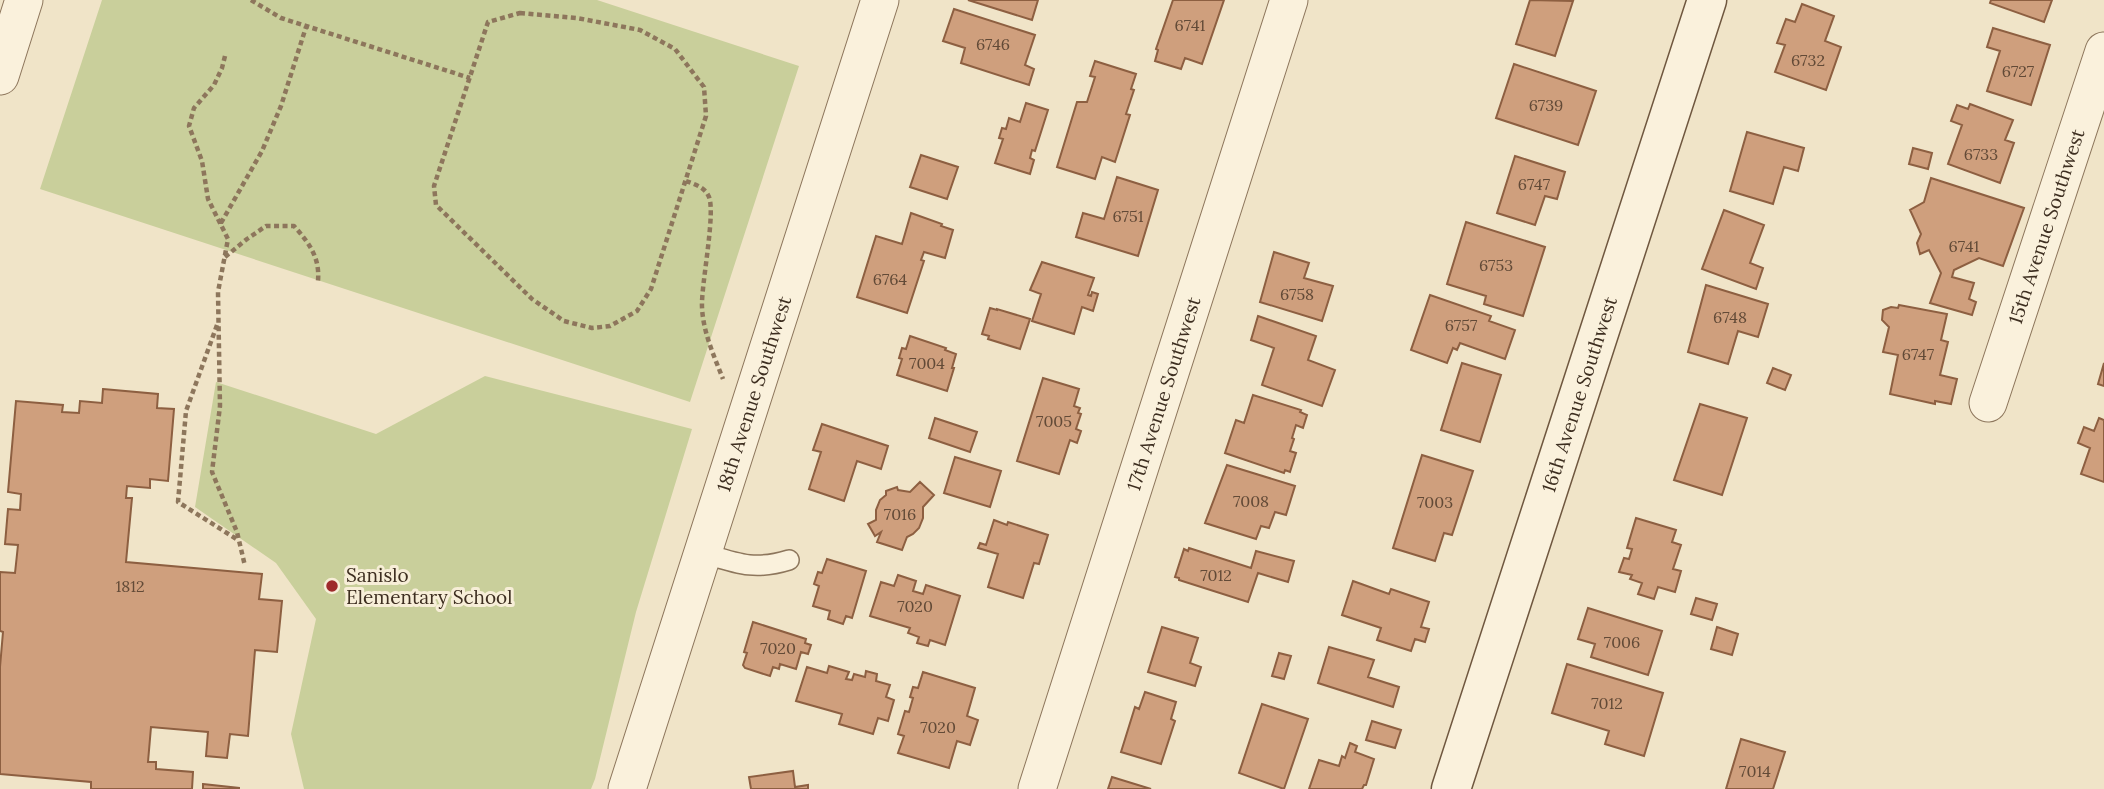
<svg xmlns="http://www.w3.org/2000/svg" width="2104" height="789" viewBox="0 0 2104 789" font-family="Lora,serif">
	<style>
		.green { fill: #c9cf9b }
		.building { fill: #cf9f7d; stroke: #8d5f41; stroke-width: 2 }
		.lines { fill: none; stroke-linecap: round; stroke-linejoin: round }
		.lane-casing { stroke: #8d765c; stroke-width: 22 }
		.street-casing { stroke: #8d765c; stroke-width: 39 }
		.secondary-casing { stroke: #6f573f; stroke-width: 41 }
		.path { stroke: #8d765c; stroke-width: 4.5; stroke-dasharray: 5 3.5; stroke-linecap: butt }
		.lane { stroke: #faf1dc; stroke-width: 19 }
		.street { stroke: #faf1dc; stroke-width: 37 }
		.secondary { stroke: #faf1dc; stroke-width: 38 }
		.poi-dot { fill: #9e2a2b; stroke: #f7eed8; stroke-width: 2.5 }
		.labels { text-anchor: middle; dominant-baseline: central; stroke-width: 6; stroke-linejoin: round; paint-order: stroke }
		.number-label { font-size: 16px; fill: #624a37 }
		.street-label { font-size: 19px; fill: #3d2e20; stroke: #f7eed8 }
		.poi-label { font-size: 19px; fill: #3d2e20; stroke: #f7eed8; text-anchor: start }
	</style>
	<rect width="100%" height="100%" fill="#f0e4c8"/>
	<path class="green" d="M102 0H597L799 66 690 402 40 189Z
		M485 376 692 429 636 612 595 779 591 789H304L291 734 316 619 276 563 195 507 216 382 376 434Z"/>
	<path class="building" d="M968 0H1038L1032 20Z
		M1173 0H1224L1202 64 1185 58 1181 69 1155 61 1158 50 1156 49Z
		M1530 0 1573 1 1555 56 1516 44Z
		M1991 0H2052L2044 22 1990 3Z
		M1802 4 1834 16 1825 41 1841 47 1826 90 1775 72 1785 45 1777 43 1786 19 1795 22Z
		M954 9 1035 35 1025 65 1034 69 1029 85 961 63 965 48 943 41Z
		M1993 28 2050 45 2031 105 1987 91 2000 51 1987 47Z
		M1095 61 1136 74 1131 89 1134 90 1126 114 1130 115 1115 162 1102 157 1095 179 1057 167 1077 102H1087L1095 77 1090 76Z
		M1514 64 1596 91 1578 145 1496 118Z
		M1026 103 1048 110 1035 151 1032 150 1030 158 1034 160 1030 174 995 163 1003 139 999 138 1002 128 1006 129 1009 118 1020 122Z
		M1970 104 2013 120 2005 140 2014 143 2000 183 1948 164 1962 125 1951 121 1957 105 1968 109Z
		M1747 132 1804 148 1798 171 1784 167 1773 204 1730 191Z
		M1913 148 1932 153 1928 169 1909 164Z
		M921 155 958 167 947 199 910 187Z
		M1515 156 1565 172 1557 199 1545 196 1535 225 1497 213Z
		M1117 177 1158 190 1138 256 1076 237 1083 213 1104 219Z
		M1931 178 2024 208 2003 266 1979 258 1954 270 1952 277 1974 283 1969 299 1976 302 1972 315 1930 303 1941 273 1929 250 1920 254 1917 243 1921 234 1910 210 1924 202Z
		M1724 210 1764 225 1750 263 1763 268 1756 289 1702 269Z
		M911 213 942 224 941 226 953 230 945 258 924 252 921 260 924 261 907 313 857 297 876 236 902 244Z
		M1466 222 1545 247 1523 316 1484 304 1486 296 1447 284Z
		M1274 252 1309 263 1304 278 1333 286 1322 321 1260 302Z
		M1042 262 1094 278 1088 295 1091 296 1092 292 1098 294 1093 311 1082 307 1074 334 1032 321 1041 294 1030 290Z
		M1706 285 1768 304 1758 337 1738 331 1728 364 1688 352Z
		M1430 295 1491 316 1489 321 1515 330 1505 359 1460 343 1457 350 1453 348 1447 363 1411 350Z
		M1899 305 1947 314 1941 340 1948 342 1940 375 1957 379 1951 404 1935 401V404L1890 394 1898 355 1883 352 1889 327 1882 320 1883 310 1891 307 1898 308Z
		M990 308 997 310V309L1030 319 1020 349 988 339 989 336 982 334Z
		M1258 316 1316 336 1308 360 1335 370 1322 406 1262 385 1274 348 1251 340Z
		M910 336 946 348 945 350 956 354 952 368H954L947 391 897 375 902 359 899 358 902 348 906 349Z
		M1462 363 1501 375 1480 442 1441 430Z
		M2104 363V386L2098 384Z
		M1773 368 1791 375 1785 390 1767 383Z
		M1043 378 1079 389 1074 406 1080 408 1078 413 1081 414 1076 429 1081 431 1077 443 1070 440 1059 474 1017 461Z
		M103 389 158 394 157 408 174 409 168 481 150 479V488L127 486 126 498H132L126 562 262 574 259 599 282 601 277 652 255 650 248 736 230 734 227 758 206 756 208 732 151 727 148 762H156V769L193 772 192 789H91V782L0 774V667L3 632 0 631V572L15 573 18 545 5 544 8 509 20 510 21 494 8 492 16 401 63 405 62 412 79 413 80 401 102 403Z
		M1253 395 1301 410 1300 412 1307 415 1303 428 1296 425 1292 438 1294 439 1290 451 1296 453 1290 472 1285 470 1284 473 1225 453 1236 420 1244 423Z
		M1700 404 1747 418 1722 495 1674 480Z
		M935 418 977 432 970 452 929 438Z
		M2099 418 2104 420V482L2081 474 2090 448 2078 443 2084 427 2094 431Z
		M822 424 888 446 881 469 857 461 844 501 809 489 821 452 813 450Z
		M1422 455 1473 471 1452 535 1444 533 1435 561 1393 548Z
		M955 457 1001 471 990 507 944 493Z
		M1227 465 1295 486 1286 515 1275 512 1269 528 1261 526 1256 539 1205 523Z
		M920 482 934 495 923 507V518L919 528 913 534 907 537 902 550 877 542 881 532 875 536 868 524 876 520V510L880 500 886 495V491L897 487 898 490 910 492Z
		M1636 518 1676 530 1672 542 1681 545 1673 569 1681 571 1675 592 1658 587 1654 599 1638 594 1642 583 1630 579 1632 575 1619 572 1624 558 1629 559 1632 549 1627 548Z
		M994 520 1007 525 1008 522 1048 535 1039 564 1034 563 1023 598 988 587 998 554 978 548 980 543 986 545Z
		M1189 548 1251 568 1256 551 1294 561 1288 582 1258 573 1248 602 1179 580V578L1175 577 1184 549 1188 551Z
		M827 559 866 571 852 618 846 616 843 624 828 619 830 611 813 606 819 586 814 584 818 572 822 573Z
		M898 575 916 581 913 591 923 594 926 585 960 596 945 645 930 640 928 646 917 643 919 637 908 633 910 628 870 616 881 582 894 586Z
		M1353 581 1389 594 1391 589 1429 602 1421 627 1429 629 1425 642 1415 639 1411 651 1377 640 1381 628 1342 615Z
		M1696 598 1717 604 1712 620 1691 614Z
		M1588 608 1662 631 1648 675 1591 657 1595 644 1578 639Z
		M753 622 806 639 805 643 811 645 808 654 801 652 796 669 780 664 779 669 773 667 770 676 745 668 743 665 747 653 744 652Z
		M1162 627 1198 638 1190 663 1201 667 1195 686 1148 672Z
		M1717 627 1738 634 1732 655 1711 649Z
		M1329 647 1374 660 1368 677 1399 687 1393 707 1318 683Z
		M1279 653 1291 656 1284 679 1272 676Z
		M1567 664 1663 693 1644 756 1605 744 1609 731 1552 713Z
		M829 666 849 672 846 679 852 680 854 674 865 677 866 671 877 674 876 681 890 685 886 697 894 700 888 721 878 718 873 734 839 724 842 714 796 701 807 667 827 673Z
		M923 672 975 688 967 716 978 720 970 745 957 741 949 768 898 753 904 736 898 734 905 711 909 712 913 698 910 697 913 687 918 688Z
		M1145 692 1176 702 1171 719 1175 721 1161 764 1121 752 1135 707 1139 709Z
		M1262 704 1308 719 1284 789 1239 773Z
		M1372 721 1401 730 1395 748 1366 740Z
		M1741 739 1785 752 1773 789H1726Z
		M1350 743 1357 746 1355 752 1374 759 1366 785H1364L1362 789H1309L1319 760 1339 766 1342 756 1345 758Z
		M793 771 795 787 808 785V789H751L749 777Z
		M1112 777 1151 789H1108Z
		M203 784 239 788V789H203Z"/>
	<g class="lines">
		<g class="lane-casing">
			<path id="lane" d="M703 553C736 563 754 571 789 560"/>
		</g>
		<g class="street-casing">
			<g id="street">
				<path d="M0 76 24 0"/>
				<path id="s1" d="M1988 403 2104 51"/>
				<path id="s2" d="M627 789 880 0"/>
				<path id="s3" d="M1037 789 1289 0"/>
			</g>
		</g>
		<g class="secondary-casing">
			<g id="secondary">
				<path id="s4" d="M1451 789 1707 0"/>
			</g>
		</g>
		<path class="path" d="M251 0 281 18 470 78
			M520 13 577 18 640 30 675 49 704 87 706 116 651 289 637 311 610 326 592 328 564 321 532 299 436 205 434 186 488 22Z
			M225 56 222 68 214 85 194 108 189 126 202 161 208 199 228 239 218 292 220 406 212 472 237 532 245 566
			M686 181C694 184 704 187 708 195 717 208 701 284 702 307 703 332 714 356 723 379
			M221 223 262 151 281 106 306 27
			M225 257 247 239 266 226H294C309 243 320 257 318 281
			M217 325 186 411 178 502 238 540"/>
		<use href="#lane" class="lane"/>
		<use href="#street" class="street"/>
		<use href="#secondary" class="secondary"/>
	</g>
	<circle class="poi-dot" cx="332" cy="586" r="7"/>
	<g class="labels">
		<g class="number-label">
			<text x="1190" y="25">6741</text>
			<text x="993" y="44">6746</text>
			<text x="1808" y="60">6732</text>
			<text x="2018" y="71">6727</text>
			<text x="1546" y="105">6739</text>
			<text x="1981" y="154">6733</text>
			<text x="1534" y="184">6747</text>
			<text x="1128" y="216">6751</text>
			<text x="1964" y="246">6741</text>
			<text x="1496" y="265">6753</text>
			<text x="890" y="279">6764</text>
			<text x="1297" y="294">6758</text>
			<text x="1730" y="317">6748</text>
			<text x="1461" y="325">6757</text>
			<text x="1918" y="354">6747</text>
			<text x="927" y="363">7004</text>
			<text x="1054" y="421">7005</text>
			<text x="1251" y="501">7008</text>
			<text x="1435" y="502">7003</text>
			<text x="900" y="514">7016</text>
			<text x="1216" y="575">7012</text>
			<text x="130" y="586">1812</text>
			<text x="915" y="606">7020</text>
			<text x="1622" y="642">7006</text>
			<text x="778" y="648">7020</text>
			<text x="1607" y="703">7012</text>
			<text x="938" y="727">7020</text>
			<text x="1755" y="771">7014</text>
		</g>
		<g class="street-label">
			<text stroke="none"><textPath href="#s1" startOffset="186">15th Avenue Southwest</textPath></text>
			<text stroke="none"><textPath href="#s2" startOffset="415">18th Avenue Southwest</textPath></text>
			<text stroke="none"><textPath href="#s3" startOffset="415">17th Avenue Southwest</textPath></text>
			<text stroke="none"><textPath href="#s4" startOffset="415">16th Avenue Southwest</textPath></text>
		</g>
		<g class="poi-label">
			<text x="346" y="575">Sanislo<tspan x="346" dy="22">Elementary School</tspan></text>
		</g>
	</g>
</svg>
